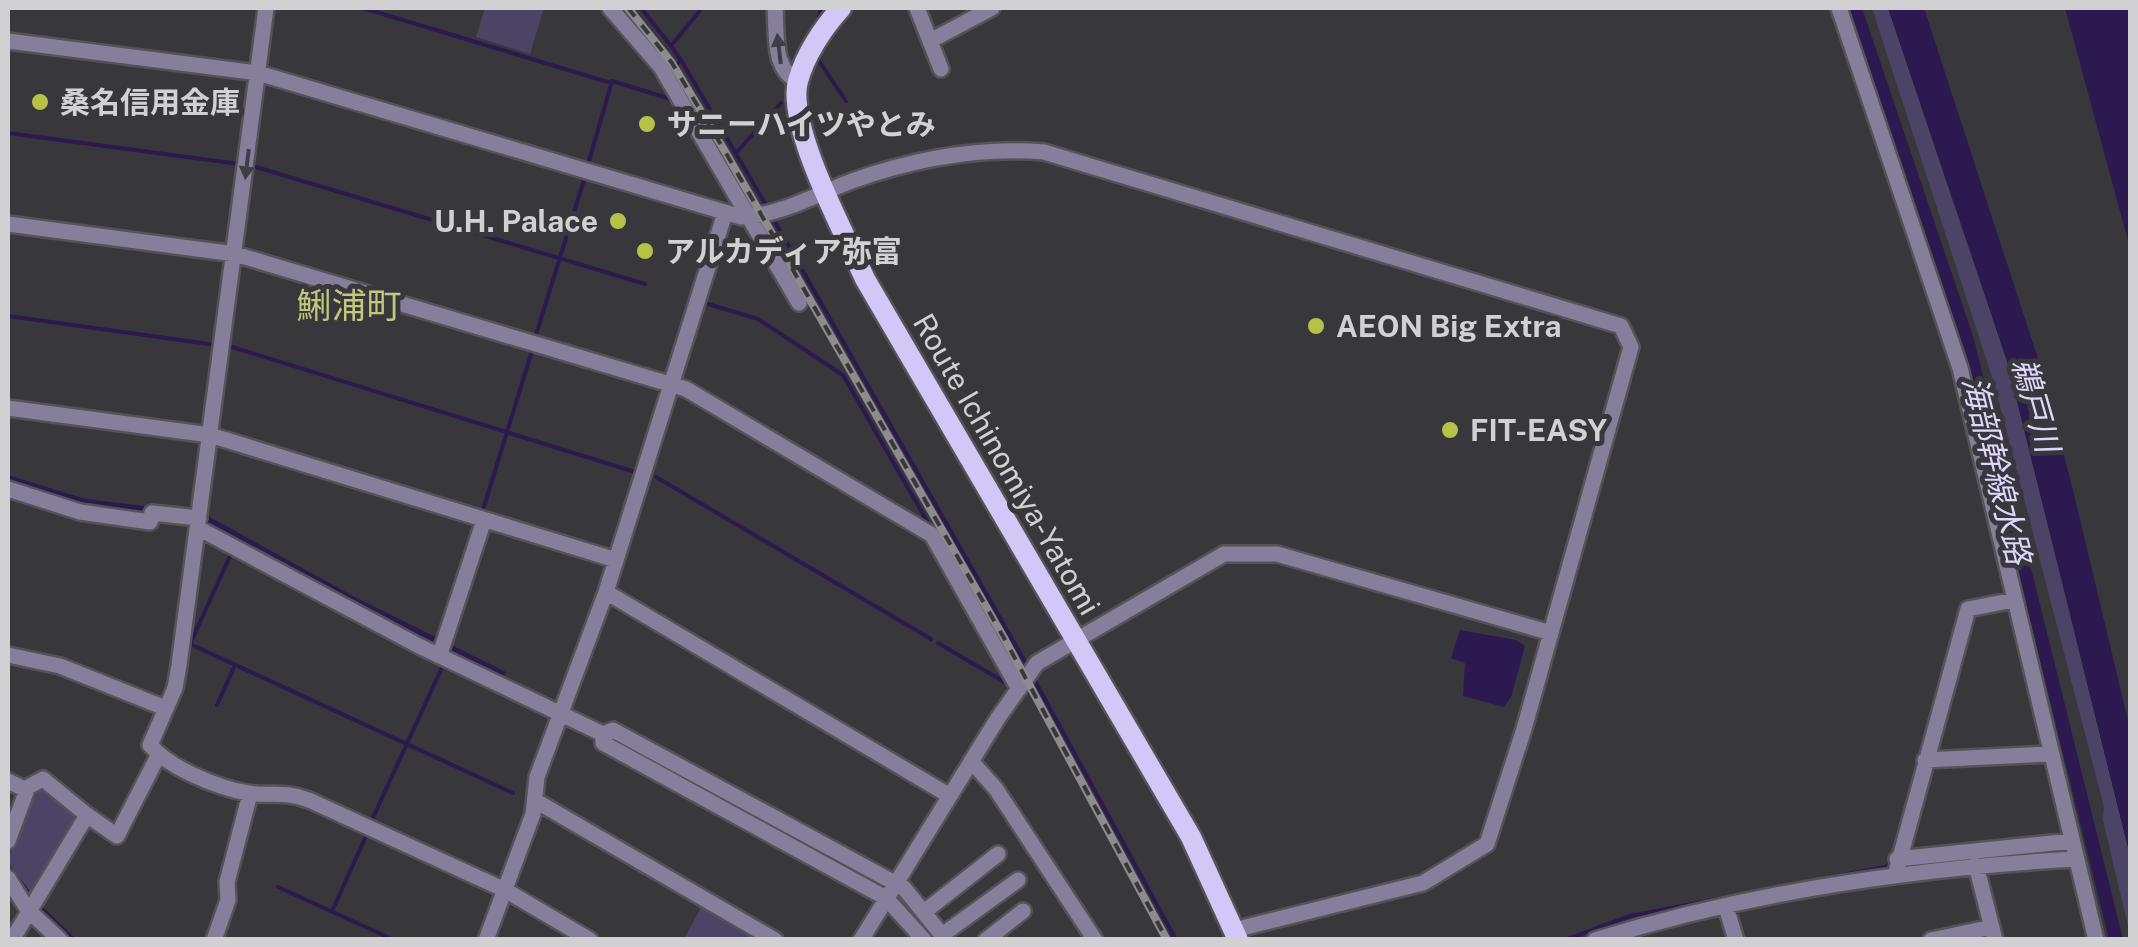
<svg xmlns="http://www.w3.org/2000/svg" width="2138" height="947" viewBox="0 0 2138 947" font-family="'Public Sans','Noto Sans JP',sans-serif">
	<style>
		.green { fill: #4c4467 }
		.water { fill: #2b1950 }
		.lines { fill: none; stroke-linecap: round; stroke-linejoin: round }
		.stream { stroke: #2b1950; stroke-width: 4 }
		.minor-casing { stroke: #545356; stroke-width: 20 }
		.major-casing { stroke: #545356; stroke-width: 25 }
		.minor { stroke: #857f9c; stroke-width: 15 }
		.major { stroke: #d2c8f7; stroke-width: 20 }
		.rail-casing { stroke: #8c8c8f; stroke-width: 8 }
		.rail { stroke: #38373b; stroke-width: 4; stroke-dasharray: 11; stroke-linecap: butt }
		.oneway { fill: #403e45 }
		.poi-dot { fill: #b6c148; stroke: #38373b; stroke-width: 4 }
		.labels { text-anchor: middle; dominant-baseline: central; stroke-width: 10; stroke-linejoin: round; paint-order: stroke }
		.poi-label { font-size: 30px; font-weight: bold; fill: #d1d1d3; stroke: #38373b; text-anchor: start }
		.street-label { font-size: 30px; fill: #d1d1d3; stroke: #38373b }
		.water-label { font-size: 32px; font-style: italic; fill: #ded6fb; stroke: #38373b }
		.quarter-label { font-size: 35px; fill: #bfc87b; stroke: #38373b }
	</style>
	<rect width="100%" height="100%" fill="#38373b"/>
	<path class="green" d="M485 8H544L530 54 476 37Z
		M1872 8H1888L2007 361 2130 856V935L2103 820 2104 807 1994 383Z
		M46 788 76 817 31 894 8 861 28 800 34 792Z
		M704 902 757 932 753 939H684Z"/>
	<path class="water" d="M1848 8H1862L1974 339 2123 939H2109L1969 375Z
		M1888 8H1924L2041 368 2073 490 2130 729V856L2007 361Z
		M2065 8H2130V248Z
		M8 475 85 499 144 506 143 517 81 508 8 485Z
		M208 516 353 596 506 672 503 678 385 624 207 525Z
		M1460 630 1516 640 1525 646 1511 697 1504 707 1463 696 1465 663 1451 658Z
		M614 735 899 892 939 939H929L895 899 610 742Z"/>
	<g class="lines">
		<path class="stream" d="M363 8 611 83
			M641 8 671 46
			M819 17 821 8
			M681 60 766 205
			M819 61 846 101
			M672 71 681 60 671 46 702 8
			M8 133 239 164
			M736 153 781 103
			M589 161 612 81 674 100
			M253 166 645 284
			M775 222 1025 662
			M708 304 758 319 843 375 931 528
			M8 316 216 345
			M535 338 584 180
			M229 346 635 472
			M656 477 931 639
			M482 513 532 351
			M231 554 190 644 513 793
			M938 643 1006 683
			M1035 681 1176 940
			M217 705 235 665
			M371 822 444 663
			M2009 855 2059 852
			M13 872 27 891
			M278 887 394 940
			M40 907 71 937
			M332 911 367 834
			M1565 940 1630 916 1895 865"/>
		<g class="minor-casing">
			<path id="minor" d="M266 8 179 665 175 688 150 745C169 768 218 788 248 793 271 797 281 790 309 800L505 890 590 940
				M610 8 661 67 799 303
				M775 8C777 33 772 70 798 81
				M917 8 930 41 992 8
				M1839 8 1960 368 2096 940
				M8 41 258 73 741 217C779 216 817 194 852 181 914 159 979 147 1044 152L1621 326 1631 347 1524 729 1487 844 1423 883 1234 930
				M930 41 941 69
				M8 224 235 254 686 389 932 535 1019 689
				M8 408 210 435 616 560
				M8 489 80 512 150 522 152 513 199 518
				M198 528 419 646 603 734V743L886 898 924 940
				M606 592 950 796
				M440 654 484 520
				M8 655 60 666 165 708
				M603 734 613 730 904 888 946 940
				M1925 760 2050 754
				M971 761 996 789 1095 940
				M8 781 26 790
				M536 801 775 940
				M8 841 28 787 43 779 87 815
				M1897 859 2072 841
				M1976 865 1995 940
				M1895 876 1968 609 2014 600
				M8 878 28 910 60 940
				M1726 907 1736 940
				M924 912 998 854
				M942 935 1018 880
				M12 940 87 815 117 836 158 756
				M214 940 228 900 227 882 250 794
				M486 940 533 814 537 777 606 592 725 213
				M861 940 998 718 1037 663 1224 554H1277L1551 633
				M986 940 1023 911
				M1595 940C1750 892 1915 868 2076 859
				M1931 940 1992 927"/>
		</g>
		<g class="major-casing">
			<path id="major" d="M841 8C823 28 805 55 798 81 786 126 846 236 865 279L1191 837 1238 940"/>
		</g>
		<use href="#minor" class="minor"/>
		<use href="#major" class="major"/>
		<g class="rail-casing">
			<path id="rail" d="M628 8 672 63 723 148 1004 638 1167 940"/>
		</g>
		<use href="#rail" class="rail"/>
	</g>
	<defs><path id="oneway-solid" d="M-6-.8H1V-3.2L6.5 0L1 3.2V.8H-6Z" transform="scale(2.5)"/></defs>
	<g class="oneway">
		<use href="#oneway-solid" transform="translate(779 49) rotate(-97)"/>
		<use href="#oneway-solid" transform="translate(247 164) rotate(97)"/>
	</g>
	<g class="poi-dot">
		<circle cx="40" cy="102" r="10"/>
		<circle cx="647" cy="124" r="10"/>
		<circle cx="618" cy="221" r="10"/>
		<circle cx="645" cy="251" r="10"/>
		<circle cx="1316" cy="326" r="10"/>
		<circle cx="1450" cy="430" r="10"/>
	</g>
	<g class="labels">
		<g class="poi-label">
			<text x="60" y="102">桑名信用金庫</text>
			<text x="667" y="124">サニーハイツやとみ</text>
			<text x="598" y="221" text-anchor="end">U.H. Palace</text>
			<text x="665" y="251">アルカディア弥富</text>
			<text x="1336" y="326">AEON Big Extra</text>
			<text x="1470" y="430">FIT-EASY</text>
		</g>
		<g class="street-label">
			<text transform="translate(1007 464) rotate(60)">Route Ichinomiya-Yatomi</text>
		</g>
		<g class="water-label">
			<text transform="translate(2036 405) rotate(74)">鵜戸川</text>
			<text transform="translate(1997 470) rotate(76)">海部幹線水路</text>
		</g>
		<g class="quarter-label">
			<text x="349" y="305">鯏浦町</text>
		</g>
	</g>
	<rect width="2138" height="947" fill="none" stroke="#d1d1d3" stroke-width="20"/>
</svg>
